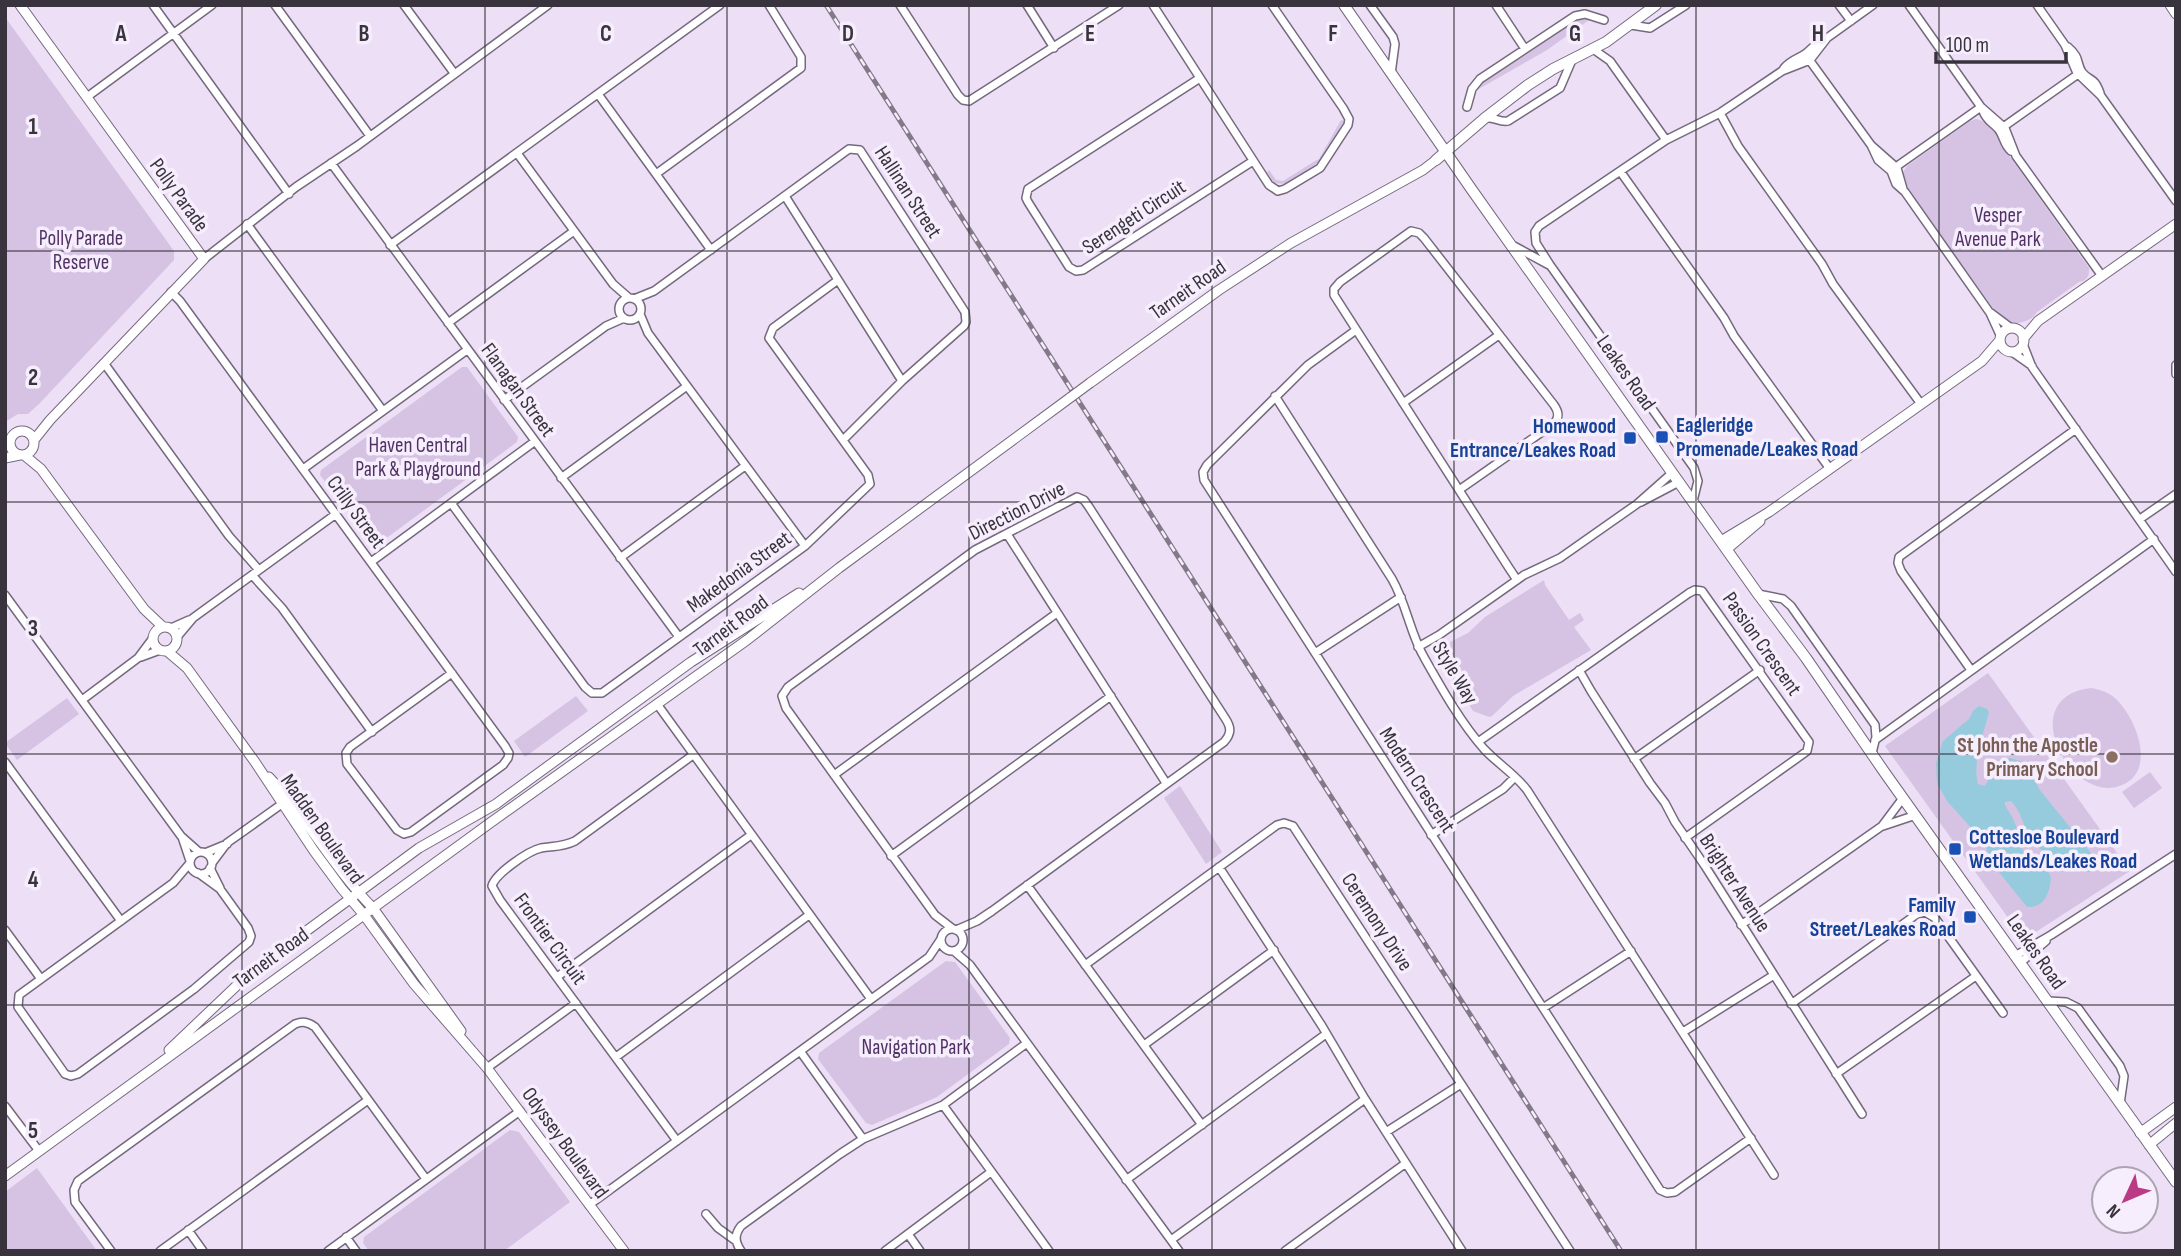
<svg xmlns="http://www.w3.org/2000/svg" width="2181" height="1256" viewBox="0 0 2181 1256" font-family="'Sofia Sans Condensed',sans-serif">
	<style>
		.green { fill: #d6c3e4 }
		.water { fill: #95cbdd }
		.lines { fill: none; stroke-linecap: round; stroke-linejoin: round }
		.minor-casing { stroke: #75697e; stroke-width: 10 }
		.tertiary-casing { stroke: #75697e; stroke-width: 11 }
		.secondary-casing { stroke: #75697e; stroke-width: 12 }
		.minor { stroke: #fff; stroke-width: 7 }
		.tertiary { stroke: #fff; stroke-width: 9 }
		.secondary { stroke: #fff; stroke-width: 10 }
		.rail-casing { stroke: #837a89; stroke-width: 5 }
		.rail { stroke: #f7eefd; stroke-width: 2.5; stroke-dasharray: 8; stroke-linecap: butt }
		.tertiary-bridge-casing { stroke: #75697e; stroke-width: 11; stroke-linecap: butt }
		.tertiary-bridge { stroke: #fff; stroke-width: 9 }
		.grid { fill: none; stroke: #38333c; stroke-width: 2; stroke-opacity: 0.55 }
		.transit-dot { fill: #1a4fb4; stroke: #f7eefd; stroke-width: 2.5 }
		.education-dot { fill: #8d6e63; stroke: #f7eefd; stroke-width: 2.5 }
		.labels { text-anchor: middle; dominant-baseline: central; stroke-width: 7; stroke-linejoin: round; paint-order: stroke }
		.street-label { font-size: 21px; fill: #38333c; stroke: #f7eefd }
		.park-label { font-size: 21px; fill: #513265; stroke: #f7eefd }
		.transit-label { font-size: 21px; font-weight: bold; fill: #164399; stroke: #f7eefd; text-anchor: start }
		.education-label { font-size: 21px; font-weight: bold; fill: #785e54; stroke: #f7eefd; text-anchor: end }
		.grid-label { font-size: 23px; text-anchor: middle; font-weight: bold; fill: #38333c; stroke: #f7eefd; stroke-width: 7; stroke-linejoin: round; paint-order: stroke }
	</style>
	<rect width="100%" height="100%" fill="#ecdff6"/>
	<path class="green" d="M5 17 174 251V260L40 403 28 414H18L5 422Z
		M1584 17 1589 20 1547 50 1477 90 1482 82 1577 20Z
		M1976 119C1993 123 1996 134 2003 147L2089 268C2090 275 2087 281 2079 282L2037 312C2032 321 2021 323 2012 324L1997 314 1904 183 1902 174 1907 166 1970 121Z
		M1341 120 1344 121 1342 125 1320 163 1285 184 1274 183 1267 172 1269 170 1276 180 1283 181 1315 161 1319 159Z
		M462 367H467L518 437 517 442 377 545 371 544 320 475 321 470Z
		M1544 580 1545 585 1569 620 1580 613 1584 620 1574 627 1591 650 1513 696 1492 716 1489 717 1473 711 1442 661 1444 645 1468 633 1485 617Z
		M1988 673 2130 871 2028 937 2019 933 1885 746Z
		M2091 688C2098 689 2104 691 2111 695 2134 711 2159 770 2122 785 2072 807 2012 697 2091 688Z
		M576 696 588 711 525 757 514 741Z
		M67 698 79 714 17 760 5 743Z
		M2150 772 2162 788 2134 808 2122 792Z
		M1180 786 1222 852 1206 864 1164 798Z
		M946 961 955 962 1010 1038 1009 1044 937 1097 872 1125 866 1123 818 1059 819 1053Z
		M510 1130 519 1132 570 1202 504 1251H369L363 1243 364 1237Z
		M37 1168 97 1251H5V1192Z"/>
	<path class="water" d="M1979 706 1987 709 1989 712C1984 733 1972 761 1978 784L1985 786 1998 762 2010 758 2024 762 2029 766 2039 789 2095 858V868L2089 872C2082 870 2076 865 2069 861 2052 853 2039 855 2029 835 2021 821 2023 815 2011 801L2005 802V805C2009 812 2014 819 2016 826 2018 834 2017 841 2022 849 2032 862 2042 858 2051 877 2050 892 2045 908 2027 907L1994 866 1983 841 1947 801 1937 783 1936 763 1943 741 1969 719 1973 711Z"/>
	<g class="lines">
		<g class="minor-casing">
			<path id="minor" d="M153 5 289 194
				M275 5 370 136
				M404 5 454 73
				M900 5 958 95 963 100 969 101 1119 5
				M1027 5 1054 48
				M1153 5 1269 185 1278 191 1285 189 1320 168 1348 125 1349 119 1343 108 1272 5
				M1370 5 1393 37 1395 44 1391 74
				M1496 5 1525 49
				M1839 5 1851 21
				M1909 5 1981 107 2005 128 2016 156 2102 276
				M2037 5 2065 45 2077 73 2101 96 2176 201
				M1631 25 1650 28 1686 5
				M2068 47C2081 58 2076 63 2082 72 2090 82 2094 76 2100 93
				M1593 49 1610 61 1666 140
				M1805 54 1871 145 1897 168 1903 189
				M1784 68C1791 60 1797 59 1805 54 1813 48 1816 42 1825 39
				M1200 78 1028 189 1026 198 1028 202 1069 267 1076 271 1083 270 1253 161
				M598 94 711 250
				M87 97 212 5
				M1467 107 1472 89 1480 79 1575 16 1585 14 1604 20
				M1983 111C1987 122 1993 122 1999 130 2004 137 2004 145 2011 151
				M1720 113 1738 146 1822 264 1833 284 1921 404
				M1485 118C1493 116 1500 123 1508 121L1560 88 1572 60
				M1999 130 2081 72
				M1871 145 1878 160 1891 171 1896 184 1905 192 1990 313 2001 337
				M517 153 613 284 629 298
				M331 163 679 637
				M1893 169 1981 107
				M1620 171 1724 318 1734 336 1830 469
				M656 174 801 68V57L769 5
				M785 196 902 381
				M247 224 383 411
				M390 245 720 5
				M1514 246 1549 265
				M204 259 296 187 357 146 548 5
				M171 292 180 301 505 746 509 753 508 758 503 765 411 832 404 834 397 830 347 764 346 753 350 747 452 673
				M619 309a11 11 0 1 1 22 0a11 11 0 1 1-22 0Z
				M634 299 654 291 849 149 860 150 965 312 966 322 964 326 902 381 843 440
				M1991 313 2011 328
				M640 314 648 333 805 546
				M448 323 574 231
				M1356 330 1308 365 1207 465 1203 472 1204 480 1660 1190 1667 1193 1675 1192 1751 1138
				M2023 344 2032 367 2176 572
				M2012 352 2032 366
				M104 363 229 536 259 570
				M2176 365V374
				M1275 396 1392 579C1407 605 1410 634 1425 659 1442 689 1461 723 1484 749 1498 764 1515 774 1527 790L1774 1175
				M504 400 606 326 624 318
				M1403 403 1499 335
				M303 469 467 350
				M561 478 687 386
				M1459 490 1552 425C1560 419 1559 412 1554 405L1424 238 1419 233 1411 231 1340 282 1334 289V295L1509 568 1517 580
				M1693 501 1698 481 1694 468 1550 265 1536 243 1535 232 1539 226 1666 140 1720 113 1782 71 1810 60 1827 38 1873 5
				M1641 502 1679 482
				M451 503 585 687 592 693H602L805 546 870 484 868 475 769 338 773 328 838 280
				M2140 519 2176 494
				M1007 534 1166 783
				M620 558 745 466
				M371 562 534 442
				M252 575 282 608 372 732
				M1758 594 1783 599 1791 606 1875 725 1876 737 1872 753
				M5 595 181 836 199 852
				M171 628 189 620
				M177 637 193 618 336 514
				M1418 647 1439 635 1524 575 1560 558 1637 504 1672 473
				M1315 653 1401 597
				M141 657 160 650
				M1579 670 1591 691 1650 783 1665 803 1675 822 1705 866 1862 1114
				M1971 670 1901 571 1898 563 1899 557 2076 429
				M82 700 138 658 153 638
				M657 704 871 999
				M1875 740 2154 539
				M1478 742 1689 593 1695 590 1702 591 1809 742 1807 751 1803 754 1685 838
				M1634 759 1760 670
				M5 762 121 921
				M834 775 1057 613
				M1883 826 1916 815
				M1431 835 1503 789 1515 777
				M182 837 190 861
				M190 863a11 11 0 1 1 22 0a11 11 0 1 1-22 0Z
				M205 853 227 844
				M891 856 1111 696
				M190 863 173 883 19 995 18 1007 65 1074 71 1076 78 1074 194 989 249 942 251 936 248 928 220 889 198 873
				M212 863 227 843 286 801
				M1219 867 1322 1026 1365 1099 1462 1251
				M210 868 220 888
				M1027 885 1202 1125
				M1741 925 1882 826 1903 798
				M941 940a11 11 0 1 1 22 0a11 11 0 1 1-22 0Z
				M953 929 935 915 786 708 782 696 788 687 975 550 1077 497 1084 500 1089 507 1225 718C1231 727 1232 733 1224 742L992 911 977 921 956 930
				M5 930 41 979
				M954 951 970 965 1179 1251
				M2015 956 2051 935 2176 854
				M2020 963 2046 941
				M1085 965 1277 825 1284 823 1293 826 1570 1251
				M557 977 751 835
				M2048 1001 2066 1002 2078 1008 2120 1066 2124 1076 2120 1104
				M1791 1004 1917 914 1925 912 1935 918 2003 1013
				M1543 1008 1631 951
				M1683 1032 1774 975
				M1144 1045 1274 950
				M800 1051 863 1139
				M616 1057 809 915
				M487 1068 576 1003
				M1836 1074 1976 976
				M943 1105 1049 1251
				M5 1106 39 1151
				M1386 1132 1461 1084
				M677 1141 500 900 492 886C495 874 528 851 541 848 553 846 563 847 575 841L693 755
				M1126 1180 1326 1034
				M589 1205 929 957 941 939
				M706 1214 718 1228 736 1241
				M188 1230 203 1251
				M908 1234 920 1251
				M346 1237 356 1251
				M1171 1240 1365 1099
				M111 1251 75 1202 74 1190 78 1181 295 1024C303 1021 308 1022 315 1027L426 1179
				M160 1251 368 1100
				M328 1251 520 1111
				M741 1251C735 1242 734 1235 741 1226L840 1154 863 1139 943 1105 1027 1043
				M885 1251 991 1172
				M1285 1251 1406 1163"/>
		</g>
		<g class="tertiary-casing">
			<path id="tertiary" d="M20 5 204 259 50 420 34 440
				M2170 5 2176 14
				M2000 340a12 12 0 1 1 24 0a12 12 0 1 1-24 0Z
				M2023 339 2038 321 2176 224
				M1090 383 1219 290 1291 243 1423 170 1436 160
				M10 443a12 12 0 1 1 24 0a12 12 0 1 1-24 0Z
				M24 455 41 469 144 609 163 627
				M5 458 20 455
				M1721 541 1769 512 1982 361 2000 340
				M1727 549 1760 521
				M153 639a12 12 0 1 1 24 0a12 12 0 1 1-24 0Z
				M167 651 187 668 255 762 314 851 342 889 364 915 414 984 487 1068 624 1251
				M269 777C307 818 334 869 373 908L461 1031
				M169 1050 252 971 419 848 496 804 691 662 799 593
				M2140 1133 2176 1107
				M2149 1145 2176 1123
				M5 1176 490 823 747 640 839 568 1071 397"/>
		</g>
		<g class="secondary-casing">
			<path id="secondary" d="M1344 5 1472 190 1758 594 1806 658 1885 773 2176 1182
				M1436 160 1485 118 1528 85 1553 69 1606 42 1656 5"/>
		</g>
		<use href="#minor" class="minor"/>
		<use href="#tertiary" class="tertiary"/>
		<use href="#secondary" class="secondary"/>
		<g class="rail-casing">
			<path id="rail" d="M826 5 1621 1251"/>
		</g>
		<use href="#rail" class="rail"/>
		<g class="tertiary-bridge-casing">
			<path id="tertiary-bridge" d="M1071 397 1090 383"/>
		</g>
		<use href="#tertiary-bridge" class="tertiary-bridge"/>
	</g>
	<path class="grid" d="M242 5V1251M485 5V1251M727 5V1251M969 5V1251M1212 5V1251M1454 5V1251M1696 5V1251M1939 5V1251M5 251H2176M5 502H2176M5 754H2176M5 1005H2176"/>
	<g class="transit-dot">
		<rect x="1655" y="430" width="14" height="14" rx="3.5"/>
		<rect x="1623" y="431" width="14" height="14" rx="3.5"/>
		<rect x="1948" y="842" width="14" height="14" rx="3.5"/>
		<rect x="1963" y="910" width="14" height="14" rx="3.5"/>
	</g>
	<circle class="education-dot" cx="2112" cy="757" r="7"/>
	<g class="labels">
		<g class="street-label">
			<text transform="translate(908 192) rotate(57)">Hallinan Street</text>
			<text transform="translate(179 195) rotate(54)">Polly Parade</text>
			<text transform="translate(1134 217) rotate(-33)">Serengeti Circuit</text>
			<text transform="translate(1188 290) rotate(-35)">Tarneit Road</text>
			<text transform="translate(1626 373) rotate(55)">Leakes Road</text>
			<text transform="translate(518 390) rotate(54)">Flanagan Street</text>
			<text transform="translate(1017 511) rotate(-27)">Direction Drive</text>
			<text transform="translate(356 512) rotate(54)">Crilly Street</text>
			<text transform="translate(739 572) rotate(-36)">Makedonia Street</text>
			<text transform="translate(731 626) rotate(-37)">Tarneit Road</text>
			<text transform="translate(1762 644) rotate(55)">Passion Crescent</text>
			<text transform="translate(1455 673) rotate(59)">Style Way</text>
			<text transform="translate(1417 780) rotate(57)">Modern Crescent</text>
			<text transform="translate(322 829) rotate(55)">Madden Boulevard</text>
			<text transform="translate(1735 883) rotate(57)">Brighter Avenue</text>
			<text transform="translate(1377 922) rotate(57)">Ceremony Drive</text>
			<text transform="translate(550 939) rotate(54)">Frontier Circuit</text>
			<text transform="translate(2036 952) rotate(55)">Leakes Road</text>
			<text transform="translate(271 958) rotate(-36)">Tarneit Road</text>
			<text transform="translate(565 1143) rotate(54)">Odyssey Boulevard</text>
		</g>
		<g class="park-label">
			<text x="1998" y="215">Vesper<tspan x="1998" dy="24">Avenue Park</tspan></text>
			<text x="81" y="238">Polly Parade<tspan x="81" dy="24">Reserve</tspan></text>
			<text x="418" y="445">Haven Central<tspan x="418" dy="24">Park &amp; Playground</tspan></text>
			<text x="916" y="1047">Navigation Park</text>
		</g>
		<g class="transit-label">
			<text x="1676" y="425">Eagleridge<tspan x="1676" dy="24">Promenade/Leakes Road</tspan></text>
			<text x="1616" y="426" text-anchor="end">Homewood<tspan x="1616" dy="24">Entrance/Leakes Road</tspan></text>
			<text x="1969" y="837">Cottesloe Boulevard<tspan x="1969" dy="24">Wetlands/Leakes Road</tspan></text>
			<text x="1956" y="905" text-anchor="end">Family<tspan x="1956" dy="24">Street/Leakes Road</tspan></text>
		</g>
		<g class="education-label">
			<text x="2098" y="745">St John the Apostle<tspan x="2098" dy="24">Primary School</tspan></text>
		</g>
	</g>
	<g class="grid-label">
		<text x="121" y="41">A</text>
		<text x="364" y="41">B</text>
		<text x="606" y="41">C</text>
		<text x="848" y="41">D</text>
		<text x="1090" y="41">E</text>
		<text x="1333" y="41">F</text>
		<text x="1575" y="41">G</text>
		<text x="1818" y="41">H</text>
		<text x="33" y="134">1</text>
		<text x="33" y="385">2</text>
		<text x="33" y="636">3</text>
		<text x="33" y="887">4</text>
		<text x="33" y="1138">5</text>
	</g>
	<rect width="2181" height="1256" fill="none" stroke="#38333c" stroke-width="14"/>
	<g transform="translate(2125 1200) rotate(226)"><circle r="33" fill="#f7eefd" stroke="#aba3b0" stroke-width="2"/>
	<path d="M0-5L12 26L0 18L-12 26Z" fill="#ba3a84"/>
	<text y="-10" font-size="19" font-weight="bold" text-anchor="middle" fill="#38333c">N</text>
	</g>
	<path d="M1936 52v10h130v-10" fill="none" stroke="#38333c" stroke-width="3.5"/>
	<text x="1946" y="52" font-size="21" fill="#38333c" stroke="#f7eefd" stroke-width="5" paint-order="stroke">100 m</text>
</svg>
